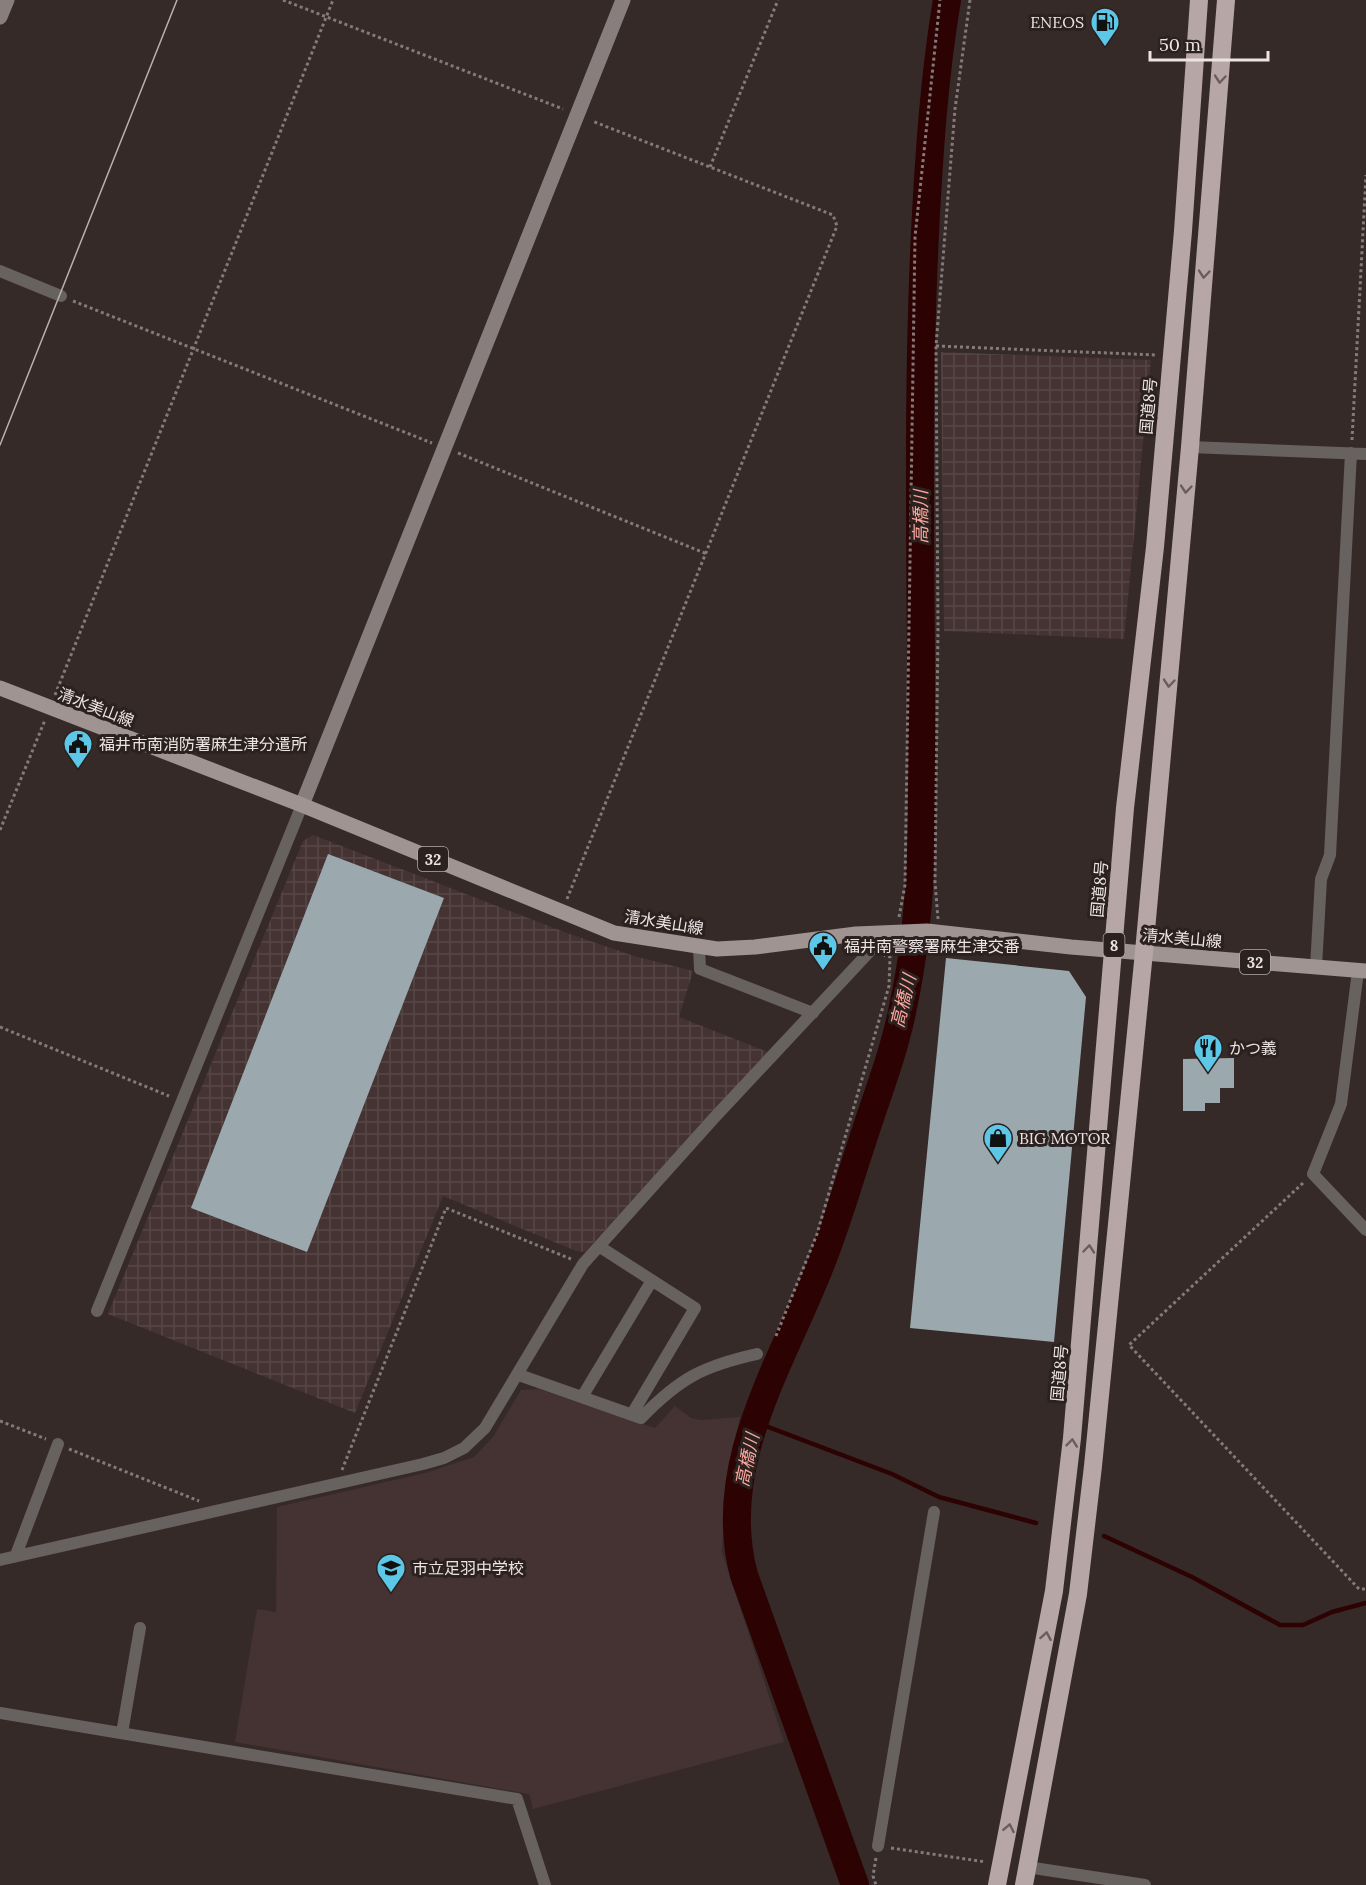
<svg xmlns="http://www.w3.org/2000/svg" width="1366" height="1885" viewBox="0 0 1366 1885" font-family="Lora,'Noto Sans JP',serif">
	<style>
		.built { fill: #443332 }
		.industrial { fill: url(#industrial-grid) }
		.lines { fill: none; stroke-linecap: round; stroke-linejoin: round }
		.stream { stroke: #2d0203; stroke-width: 4.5 }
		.river { stroke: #2d0203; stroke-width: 28 }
		.building { fill: #9ba9ae }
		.path { stroke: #847a79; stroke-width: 3; stroke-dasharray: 3 3; stroke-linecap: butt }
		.street { stroke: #676160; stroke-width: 12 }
		.secondary { stroke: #877e7d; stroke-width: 15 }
		.primary { stroke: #9f9492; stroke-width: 15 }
		.highway { stroke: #b6a7a6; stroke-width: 18 }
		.tram { stroke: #b9b0af; stroke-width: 1.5 }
		.oneway { stroke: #6a5d5c }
		.labels { text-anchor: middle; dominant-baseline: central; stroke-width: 6; stroke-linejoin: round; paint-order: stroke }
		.shield { fill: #2b211f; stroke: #b2aaa9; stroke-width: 1.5 }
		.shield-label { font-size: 15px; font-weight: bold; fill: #ece4e4 }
		.poi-label { font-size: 16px; fill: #ece4e4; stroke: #2b211f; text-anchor: start }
		.street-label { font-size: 16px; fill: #ece4e4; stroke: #2b211f }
		.water-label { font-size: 18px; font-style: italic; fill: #fda79f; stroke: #2b211f }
	</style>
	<defs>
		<pattern id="industrial-grid" width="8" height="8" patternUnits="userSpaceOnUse" patternTransform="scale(1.5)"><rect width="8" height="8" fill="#443332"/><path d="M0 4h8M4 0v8" fill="none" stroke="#564746"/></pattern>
	</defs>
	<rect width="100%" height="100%" fill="#362a29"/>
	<path class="built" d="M539 1389 655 1428 675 1406 691 1418 701 1420 740 1417 725 1493 722 1552 784 1742 533 1809 529 1794 235 1742 257 1609 276 1612 277 1507 425 1473 474 1457 493 1437 521 1390Z"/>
	<path class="industrial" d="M941 352 1151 360 1124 639 944 631Z
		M313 835 567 933 634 956 693 971 679 1017 768 1052 585 1252 576 1251 443 1196 355 1413 108 1314 303 841Z"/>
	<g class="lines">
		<path class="stream" d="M755 1422 892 1474 939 1497 1036 1523
			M1104 1536 1192 1577 1280 1625H1303L1332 1612 1366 1603"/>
		<path class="river" d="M855 1885 744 1575C714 1464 784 1360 822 1261 839 1218 851 1174 866 1130 879 1090 895 1049 903 1007 928 893 921 776 921 661 920 518 918 376 925 233 929 155 934 77 947 0"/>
	</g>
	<path class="building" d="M328 854 444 898 307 1252 191 1208Z
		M946 958 1069 971 1086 997 1054 1342 910 1328Z
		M1234 1058V1088H1220V1103H1205V1111H1183V1059Z"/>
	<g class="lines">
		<path class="path" d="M283 0 563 109
			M710 167 778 0
			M73 301 432 443
			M936 346 1156 355
			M1352 440 1366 175
			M458 453 707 554
			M55 695 333 0
			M0 830 45 720
			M567 899 837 226 833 215 592 121
			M899 917 905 885 915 237 940 0
			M938 919 935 882 938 628 936 346 955 109 970 0
			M0 1027 169 1096
			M1303 1183 1129 1345 1359 1589H1366
			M776 1336 817 1234 889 986 890 957 884 955
			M0 1421 46 1439
			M69 1449 199 1501
			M342 1470 446 1208 571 1259
			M891 1848 986 1862
			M876 1858 873 1876 876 1885"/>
		<path class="street" d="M0 271 61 296
			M1190 447 1366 454
			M699 947 700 969 813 1013
			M1316 967 1321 879 1330 855 1351 453
			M1358 971 1341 1104 1313 1174 1366 1230
			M600 1247 695 1308 632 1414
			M97 1311 302 805
			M519 1375 641 1418C680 1378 703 1366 757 1354
			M582 1397 651 1282
			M16 1555 58 1444
			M0 1560 423 1464 444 1458 464 1448 485 1428 583 1264 714 1118 872 949 881 932
			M0 1713 517 1799 545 1885
			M122 1733 140 1628
			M878 1846 934 1512
			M1027 1867 1145 1885"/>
		<path class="secondary" d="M0 17 7 0
			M302 805 623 0"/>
		<path class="primary" d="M0 688 302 805 614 933 717 949 755 947 856 934 927 931 1071 947 1366 971"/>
		<path class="highway" d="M997 1885 1054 1591 1072 1438 1125 808 1155 547 1183 231 1199 0
			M1024 1885 1078 1594 1093 1466 1144 952 1190 447 1226 0"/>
		<path class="tram" d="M0 445 177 0"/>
	</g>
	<defs><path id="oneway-chevron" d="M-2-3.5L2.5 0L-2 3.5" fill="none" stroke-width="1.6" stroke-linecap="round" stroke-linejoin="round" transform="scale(1.5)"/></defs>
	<g class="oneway">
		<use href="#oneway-chevron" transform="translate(1220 79) rotate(95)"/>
		<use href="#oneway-chevron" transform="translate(1204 274) rotate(95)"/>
		<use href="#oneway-chevron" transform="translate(1186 489) rotate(95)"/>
		<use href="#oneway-chevron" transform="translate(1169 683) rotate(95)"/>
		<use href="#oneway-chevron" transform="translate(1089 1249) rotate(-85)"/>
		<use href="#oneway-chevron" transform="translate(1072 1443) rotate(-84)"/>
		<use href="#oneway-chevron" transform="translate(1046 1636) rotate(-80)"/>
		<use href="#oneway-chevron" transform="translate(1009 1828) rotate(-79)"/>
	</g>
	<defs>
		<g id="fuel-pin" transform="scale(1.5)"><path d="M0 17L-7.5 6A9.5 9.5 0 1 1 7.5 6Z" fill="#5cc7e7" stroke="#2b211f"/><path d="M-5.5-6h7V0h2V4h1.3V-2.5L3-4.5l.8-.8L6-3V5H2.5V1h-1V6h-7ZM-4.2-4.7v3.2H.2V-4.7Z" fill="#111"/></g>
		<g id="civic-pin" transform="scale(1.5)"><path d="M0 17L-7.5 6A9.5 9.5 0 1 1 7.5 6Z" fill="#5cc7e7" stroke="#2b211f"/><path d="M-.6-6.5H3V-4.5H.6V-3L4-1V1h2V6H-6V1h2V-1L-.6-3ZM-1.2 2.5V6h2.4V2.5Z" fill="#111"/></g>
		<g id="restaurant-pin" transform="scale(1.5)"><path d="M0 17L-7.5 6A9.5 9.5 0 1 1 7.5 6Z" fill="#5cc7e7" stroke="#2b211f"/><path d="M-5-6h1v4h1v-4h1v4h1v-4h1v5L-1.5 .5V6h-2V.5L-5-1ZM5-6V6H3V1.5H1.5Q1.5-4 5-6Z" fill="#111"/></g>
		<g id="shop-pin" transform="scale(1.5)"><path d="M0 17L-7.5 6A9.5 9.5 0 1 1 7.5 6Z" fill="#5cc7e7" stroke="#2b211f"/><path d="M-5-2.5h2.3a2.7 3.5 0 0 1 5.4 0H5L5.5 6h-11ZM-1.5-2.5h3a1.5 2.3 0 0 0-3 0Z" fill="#111"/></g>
		<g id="school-pin" transform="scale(1.5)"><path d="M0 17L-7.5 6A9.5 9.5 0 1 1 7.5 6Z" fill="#5cc7e7" stroke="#2b211f"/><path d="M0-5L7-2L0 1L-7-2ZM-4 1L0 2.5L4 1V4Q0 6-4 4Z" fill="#111"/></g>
	</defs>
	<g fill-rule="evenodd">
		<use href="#fuel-pin" x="1105" y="22"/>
		<use href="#civic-pin" x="78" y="744"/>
		<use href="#civic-pin" x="823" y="946"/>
		<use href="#restaurant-pin" x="1208" y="1048"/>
		<use href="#shop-pin" x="998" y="1138"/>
		<use href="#school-pin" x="391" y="1568"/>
	</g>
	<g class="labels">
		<g class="shield">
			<rect x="418" y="847" width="30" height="24" rx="4.5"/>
			<rect x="1103.5" y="933" width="21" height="24" rx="4.5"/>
			<rect x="1240" y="950" width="30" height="24" rx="4.5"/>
		</g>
		<g class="shield-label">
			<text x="433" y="859">32</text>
			<text x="1114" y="945">8</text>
			<text x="1255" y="962">32</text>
		</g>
		<g class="poi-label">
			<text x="1084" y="22" text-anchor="end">ENEOS</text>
			<text x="99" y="744">福井市南消防署麻生津分遣所</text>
			<text x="844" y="946">福井南警察署麻生津交番</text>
			<text x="1229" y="1048">かつ義</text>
			<text x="1019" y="1138">BIG MOTOR</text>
			<text x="412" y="1568">市立足羽中学校</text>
		</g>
		<g class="street-label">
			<text transform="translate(1148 406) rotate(-85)">国道8号</text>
			<text transform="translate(96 707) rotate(21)">清水美山線</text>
			<text transform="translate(1099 889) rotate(-85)">国道8号</text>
			<text transform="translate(664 922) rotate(9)">清水美山線</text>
			<text transform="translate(1182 938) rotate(5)">清水美山線</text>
			<text transform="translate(1059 1373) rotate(-85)">国道8号</text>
		</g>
		<g class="water-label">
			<text transform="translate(920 517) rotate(-90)">高橋川</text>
			<text transform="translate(903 1001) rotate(-76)">高橋川</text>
			<text transform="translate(747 1460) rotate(-78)">高橋川</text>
		</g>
	</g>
	<path d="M1150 51v9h118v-9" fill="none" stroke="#ece4e4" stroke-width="3"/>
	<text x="1159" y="51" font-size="18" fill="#ece4e4" stroke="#2b211f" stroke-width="4.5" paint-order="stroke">50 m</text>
</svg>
